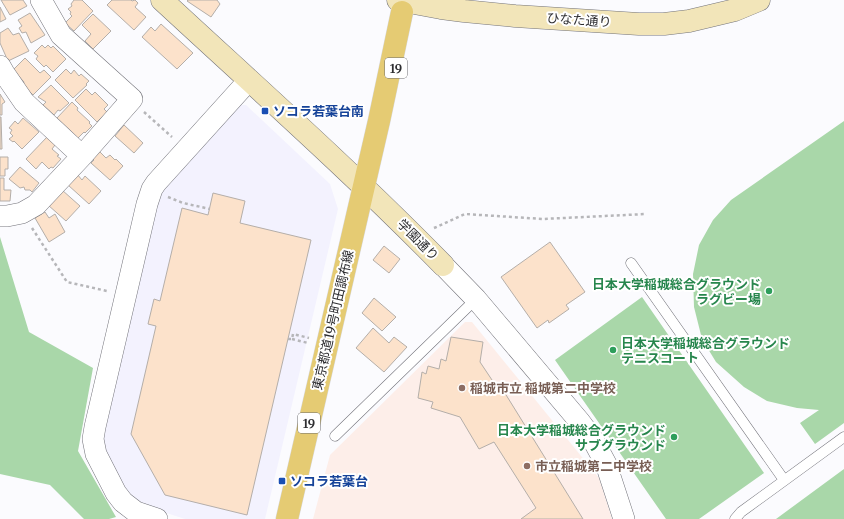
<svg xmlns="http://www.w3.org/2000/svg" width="844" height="519" viewBox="0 0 844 519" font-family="Merriweather,'Noto Sans JP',serif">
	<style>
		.built { fill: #f3f2fe }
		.education { fill: #fdeee9 }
		.green { fill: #a9d7a9 }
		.building { fill: #fce2cb; stroke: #b4aea9 }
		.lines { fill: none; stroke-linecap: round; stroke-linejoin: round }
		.lane-casing { stroke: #73737a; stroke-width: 11 }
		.street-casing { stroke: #73737a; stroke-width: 22 }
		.secondary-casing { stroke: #73737a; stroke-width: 23 }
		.primary-casing { stroke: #d9d9da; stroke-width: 23 }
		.path { stroke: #b6b6b9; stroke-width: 2.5; stroke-dasharray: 3 3; stroke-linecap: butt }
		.lane { stroke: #fff; stroke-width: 10 }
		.street { stroke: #fff; stroke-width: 21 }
		.secondary { stroke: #f2e5b9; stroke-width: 22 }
		.primary { stroke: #e5cb73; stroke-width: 22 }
		.transit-dot { fill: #1a4fb4; stroke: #fff; stroke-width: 1.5 }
		.leisure-dot { fill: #2e9e5b; stroke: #fff; stroke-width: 1.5 }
		.education-dot { fill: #8d6e63; stroke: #fff; stroke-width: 1.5 }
		.labels { text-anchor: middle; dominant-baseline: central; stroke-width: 4; stroke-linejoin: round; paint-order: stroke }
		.shield { fill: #fff; stroke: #6d6d6f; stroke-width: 1 }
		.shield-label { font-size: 12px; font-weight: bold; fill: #2e2e31 }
		.street-label { font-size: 13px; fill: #2e2e31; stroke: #fff }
		.transit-label { font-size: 13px; font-weight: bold; fill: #164399; stroke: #fff; text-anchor: start }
		.leisure-label { font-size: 13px; font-weight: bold; fill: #27864d; stroke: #fff; text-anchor: end }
		.education-label { font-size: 13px; font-weight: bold; fill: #785e54; stroke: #fff; text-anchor: start }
	</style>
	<rect width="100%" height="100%" fill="#fbfbfe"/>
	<path class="built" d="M239 105H246L330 184 338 209 265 519H185L139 504 130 498 104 451 103 436 153 209 166 185Z"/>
	<path class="education" d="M465 322H472L599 478 612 519H313L330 455Z"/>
	<path class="green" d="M844 121V423L815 444 800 423 819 410 797 408 767 401 744 387 716 362 702 339 694 307 693 274 699 245 713 220 731 200Z
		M0 237 29 332 93 368 78 451 116 517 109 519H84L50 485 0 474Z
		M642 297 764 473 699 519H666L555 360Z
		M844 469V519H776Z"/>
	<path class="building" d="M1 0H23L27 6 10 15Z
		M74 0H82L93 11 74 31 65 23 72 16 70 14 71 12 68 9 72 6 71 4Z
		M112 0H131L132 1 135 0 138 3 135 7 146 17 134 30 107 5Z
		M188 0H217L220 4 211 17 187 1Z
		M0 7 6 19 0 22Z
		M30 13 45 35 31 43 26 32 22 33 19 28 22 26 18 20Z
		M93 14 111 31 93 49 85 41 91 34 82 25Z
		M161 24 193 53 177 69 142 37 151 27 155 31Z
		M8 28 13 35 19 33 29 51 8 61 0 43V33Z
		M42 45 45 48 48 45 51 48 53 46 66 59 53 72 46 65 44 67 36 59 38 56 34 53Z
		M25 58 40 73 44 70 51 77 33 95 23 85 24 82 13 70Z
		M66 69 71 74 74 70 79 76 81 74 89 81 86 84 87 85 73 98 55 80Z
		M51 85 69 103 60 111 58 110 54 115 43 105 46 102 38 97Z
		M86 89 92 95 95 92 108 105 104 109 107 112 97 122 75 100Z
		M0 94 5 102 2 104V115H0Z
		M72 102 78 108 77 110 90 122 89 123 92 126 85 133 84 132 78 138 57 118Z
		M0 117H1L2 149H0Z
		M23 118 39 132 22 149 14 141 13 142 9 139 13 136 10 133 12 130 9 128 15 121 18 124Z
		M124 125 143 143 134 153 115 136Z
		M47 137 55 145 52 149 59 155 57 156 61 159 53 168 51 167 49 169 42 162 36 169 26 159Z
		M99 151 106 158 110 155 115 160 116 159 123 166 110 180 91 163 94 160 92 158Z
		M0 157H8V169H5V176H0Z
		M20 167 39 183 32 192 30 190H25L24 187 20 188 9 179Z
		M77 174 82 180 85 176 101 191 89 204 68 185Z
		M0 178H4V190H11L10 201H0Z
		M62 190 80 206 66 221 48 205Z
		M213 193 245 201 240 223 311 240 247 515 165 495 131 434 156 326 148 324 154 299 160 301 182 208 208 215Z
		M45 212 49 218 55 214 65 232 49 242 35 218Z
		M550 242 585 292 566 305 569 309 549 323 548 320 537 328 501 277Z
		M384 246 400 259 389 273 373 260Z
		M374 298 396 317 382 331 362 313Z
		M373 328 389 343 394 337 407 347 384 372 356 348Z
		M451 337 483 342 480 362 500 392 503 390 583 519H521L536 508 494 442 479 449 460 417 431 408 433 402 418 398 422 372 426 374 428 366 439 369 441 359 446 361Z"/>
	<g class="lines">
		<g class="lane-casing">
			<path id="lane" d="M631 263 784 480
				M335 436 476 299
				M735 519 741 512 844 437"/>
		</g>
		<g class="street-casing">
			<path id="street" d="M0 66 4 73 24 102 82 156
				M0 216H7L22 213 36 205 82 156 132 99 61 35 41 0
				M443 265 476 299 580 422 592 438 606 464 624 519
				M157 519 136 512 123 502 116 493 96 454 93 439 95 427 147 204 152 189 156 183 249 80"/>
		</g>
		<g class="secondary-casing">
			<path id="secondary" d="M162 0C256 87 353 173 443 265
				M398 0 441 8 464 11 515 16 639 24H664L689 21 735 10 759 0"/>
		</g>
		<g class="primary-casing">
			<path id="primary" d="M287 519 379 121 402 12"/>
		</g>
		<path class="path" d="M144 112 172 137
			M168 197 183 203 210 209
			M32 228 67 282 107 291
			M434 228 465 214 543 219 646 214
			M288 339H292L293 334 309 338
			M292 339 308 343"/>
		<use href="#lane" class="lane"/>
		<use href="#street" class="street"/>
		<use href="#secondary" class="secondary"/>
		<use href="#primary" class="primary"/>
	</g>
	<g class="transit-dot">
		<rect x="261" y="107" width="8" height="8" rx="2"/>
		<rect x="278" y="477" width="8" height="8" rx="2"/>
	</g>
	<g class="leisure-dot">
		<circle cx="769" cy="291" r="4"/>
		<circle cx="613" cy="350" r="4"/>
		<circle cx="674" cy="437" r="4"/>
	</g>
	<g class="education-dot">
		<circle cx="462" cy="388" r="4"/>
		<circle cx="527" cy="466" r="4"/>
	</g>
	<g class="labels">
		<g class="shield">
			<rect x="385" y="58" width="22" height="20" rx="3"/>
			<rect x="298" y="413" width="22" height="20" rx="3"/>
		</g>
		<g class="shield-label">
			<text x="396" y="68">19</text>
			<text x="309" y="423">19</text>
		</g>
		<g class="street-label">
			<text transform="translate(579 20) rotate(4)">ひなた通り</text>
			<text transform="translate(418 240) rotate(45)">学園通り</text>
			<text transform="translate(333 320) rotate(-77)">東京都道19号町田調布線</text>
		</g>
		<g class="transit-label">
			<text x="273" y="111">ソコラ若葉台南</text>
			<text x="290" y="481">ソコラ若葉台</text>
		</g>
		<g class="leisure-label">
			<text x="761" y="284">日本大学稲城総合グラウンド<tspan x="761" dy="15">ラグビー場</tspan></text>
			<text x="621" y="343" text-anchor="start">日本大学稲城総合グラウンド<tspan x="621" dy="15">テニスコート</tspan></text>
			<text x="666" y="430">日本大学稲城総合グラウンド<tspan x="666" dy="15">サブグラウンド</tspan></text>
		</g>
		<g class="education-label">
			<text x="470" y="388">稲城市立 稲城第二中学校</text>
			<text x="535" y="466">市立稲城第二中学校</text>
		</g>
	</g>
</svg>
